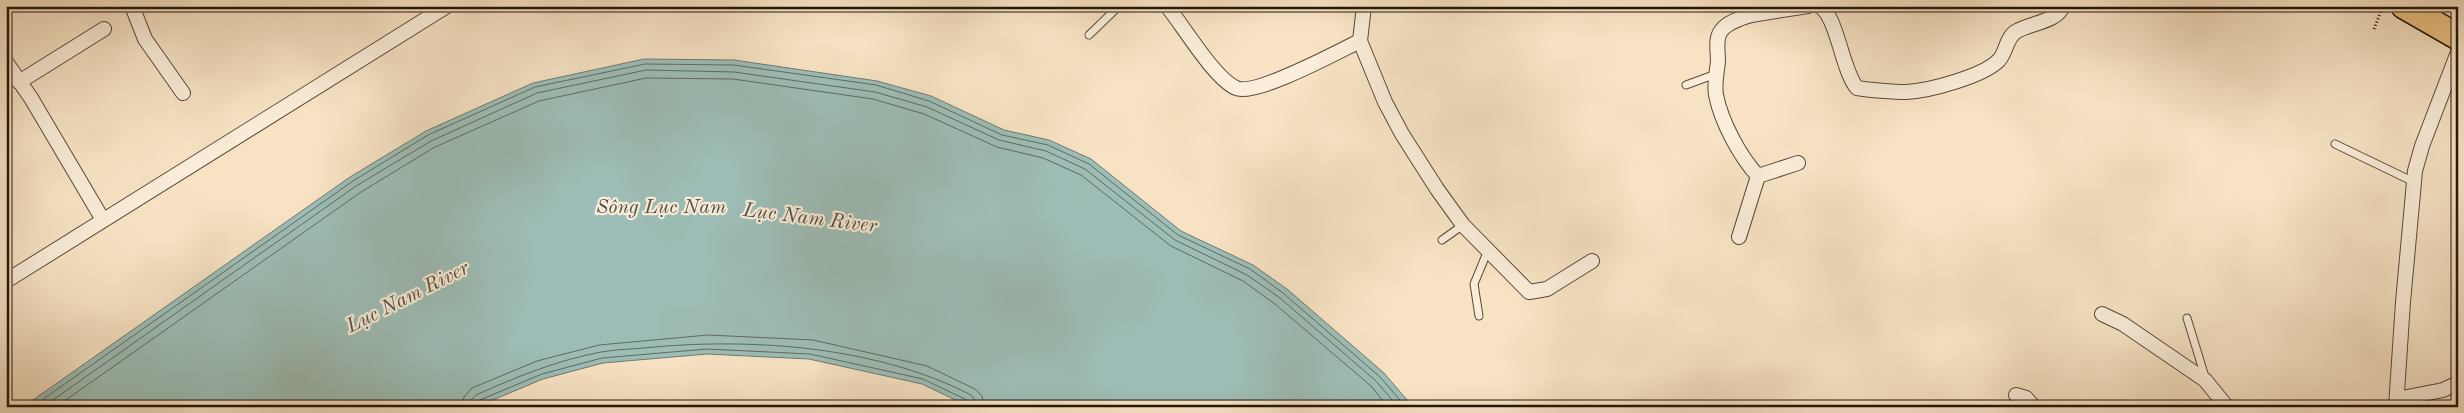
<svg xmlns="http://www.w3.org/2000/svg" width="2464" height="413" viewBox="0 0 2464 413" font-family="'Old Standard TT',serif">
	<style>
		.water { fill: #9dbeb7; stroke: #6d7b72 }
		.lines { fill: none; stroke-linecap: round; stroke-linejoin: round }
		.shore { stroke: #606a61; stroke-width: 1 }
		.lane-casing { stroke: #594939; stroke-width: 9 }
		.street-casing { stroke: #594939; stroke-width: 16 }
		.highway-casing { stroke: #24160b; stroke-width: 28 }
		.path { stroke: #24160b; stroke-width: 3; stroke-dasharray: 1 2.5; stroke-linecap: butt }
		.lane { stroke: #faedd9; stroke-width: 7 }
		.street { stroke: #faedd9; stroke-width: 14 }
		.highway { stroke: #ecc282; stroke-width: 25 }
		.labels { text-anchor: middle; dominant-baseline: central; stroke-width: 4.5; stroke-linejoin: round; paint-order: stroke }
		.water-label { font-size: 20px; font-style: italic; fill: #4e5147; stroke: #faedd9 }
	</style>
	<rect width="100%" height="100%" fill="#f7e3c4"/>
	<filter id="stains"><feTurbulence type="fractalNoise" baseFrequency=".004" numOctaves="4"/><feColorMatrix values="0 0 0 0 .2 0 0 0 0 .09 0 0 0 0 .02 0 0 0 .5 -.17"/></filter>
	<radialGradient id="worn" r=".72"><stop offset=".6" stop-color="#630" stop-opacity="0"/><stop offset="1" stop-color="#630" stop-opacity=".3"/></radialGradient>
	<path class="water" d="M644 59 734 60 877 81 931 96 1004 130 1049 140 1091 159 1181 231 1253 265 1287 289 1384 373 1413 407H970L922 384 809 359 707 354 603 363 543 379 476 407H23L350 177 426 131 533 83Z"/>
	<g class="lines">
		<path class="shore" d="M32 407 353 181 428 135 535 87 645 64 734 65 876 85 929 101 1002 135 1048 145 1089 164 1178 235 1250 269 1283 293 1380 377 1406 407
			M43 407 356 186 431 141 537 93 646 70 734 72 875 92 927 107 999 140 1046 151 1085 169 1175 240 1247 275 1280 298 1376 381 1398 407
			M56 407 361 192 435 147 539 101 646 78 733 79 873 99 924 114 997 147 1043 158 1081 175 1171 246 1243 281 1275 304 1371 386 1388 407
			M462 407 464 397 472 388 537 361 599 345 708 335 813 340 927 366 975 389 982 396 984 407
			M470 407 471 400 476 395C516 377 558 360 601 352 618 349 637 349 654 347 757 338 878 347 971 395L975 400 977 407
			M476 407 480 400 542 374 602 358 707 349 810 354 923 379 967 400 970 407"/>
		<g class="lane-casing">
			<path id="lane" d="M1089 35 1119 6
				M1686 85 1716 74
				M2335 144 2414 182
				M1442 240 1463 225
				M1479 316 1474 284 1488 250
				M2187 318 2205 377"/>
		</g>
		<g class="street-casing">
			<path id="street" d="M132 6 145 39 183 93
				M1167 6C1184 27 1214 78 1236 88 1255 97 1339 51 1360 41
				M1364 6 1360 41 1385 102 1402 134 1437 189 1463 225 1529 292 1547 289 1592 261
				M1746 6 1751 15 1808 6
				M1819 6C1837 14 1842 71 1857 88 1869 90 1894 92 1906 92 1929 91 1984 76 1999 60 2007 51 2006 37 2017 31 2030 23 2057 22 2063 6
				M1751 15C1741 18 1727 22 1721 31 1715 39 1718 51 1718 61 1717 72 1714 83 1716 95 1721 121 1740 157 1758 176L1798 163
				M6 62 31 98 103 220
				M19 82 104 29
				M1739 237 1758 176
				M6 281 447 6
				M2102 314 2123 324 2205 380 2227 407
				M2016 395 2026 398 2034 407
				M2397 399 2443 390 2458 383
				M2396 407 2403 302 2415 171 2422 146 2458 52"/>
		</g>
		<g class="highway-casing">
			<path id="highway" d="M2404 6 2458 37"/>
		</g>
		<path class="path" d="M2374 29 2383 6"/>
		<use href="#lane" class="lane"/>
		<use href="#street" class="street"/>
		<use href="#highway" class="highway"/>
	</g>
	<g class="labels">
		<g class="water-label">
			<text x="661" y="208">Sông Lục Nam</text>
			<text transform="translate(810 219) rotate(7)">Lục Nam River</text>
			<text transform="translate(408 298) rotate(-27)">Lục Nam River</text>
		</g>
	</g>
	<rect width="2464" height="413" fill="none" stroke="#f7e3c4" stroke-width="25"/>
	<rect x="8" y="8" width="2449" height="398" fill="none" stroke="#24160b" stroke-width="2.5"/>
	<rect x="12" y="12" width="2439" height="388" fill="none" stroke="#24160b"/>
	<rect width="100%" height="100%" filter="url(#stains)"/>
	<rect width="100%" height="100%" fill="url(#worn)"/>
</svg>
